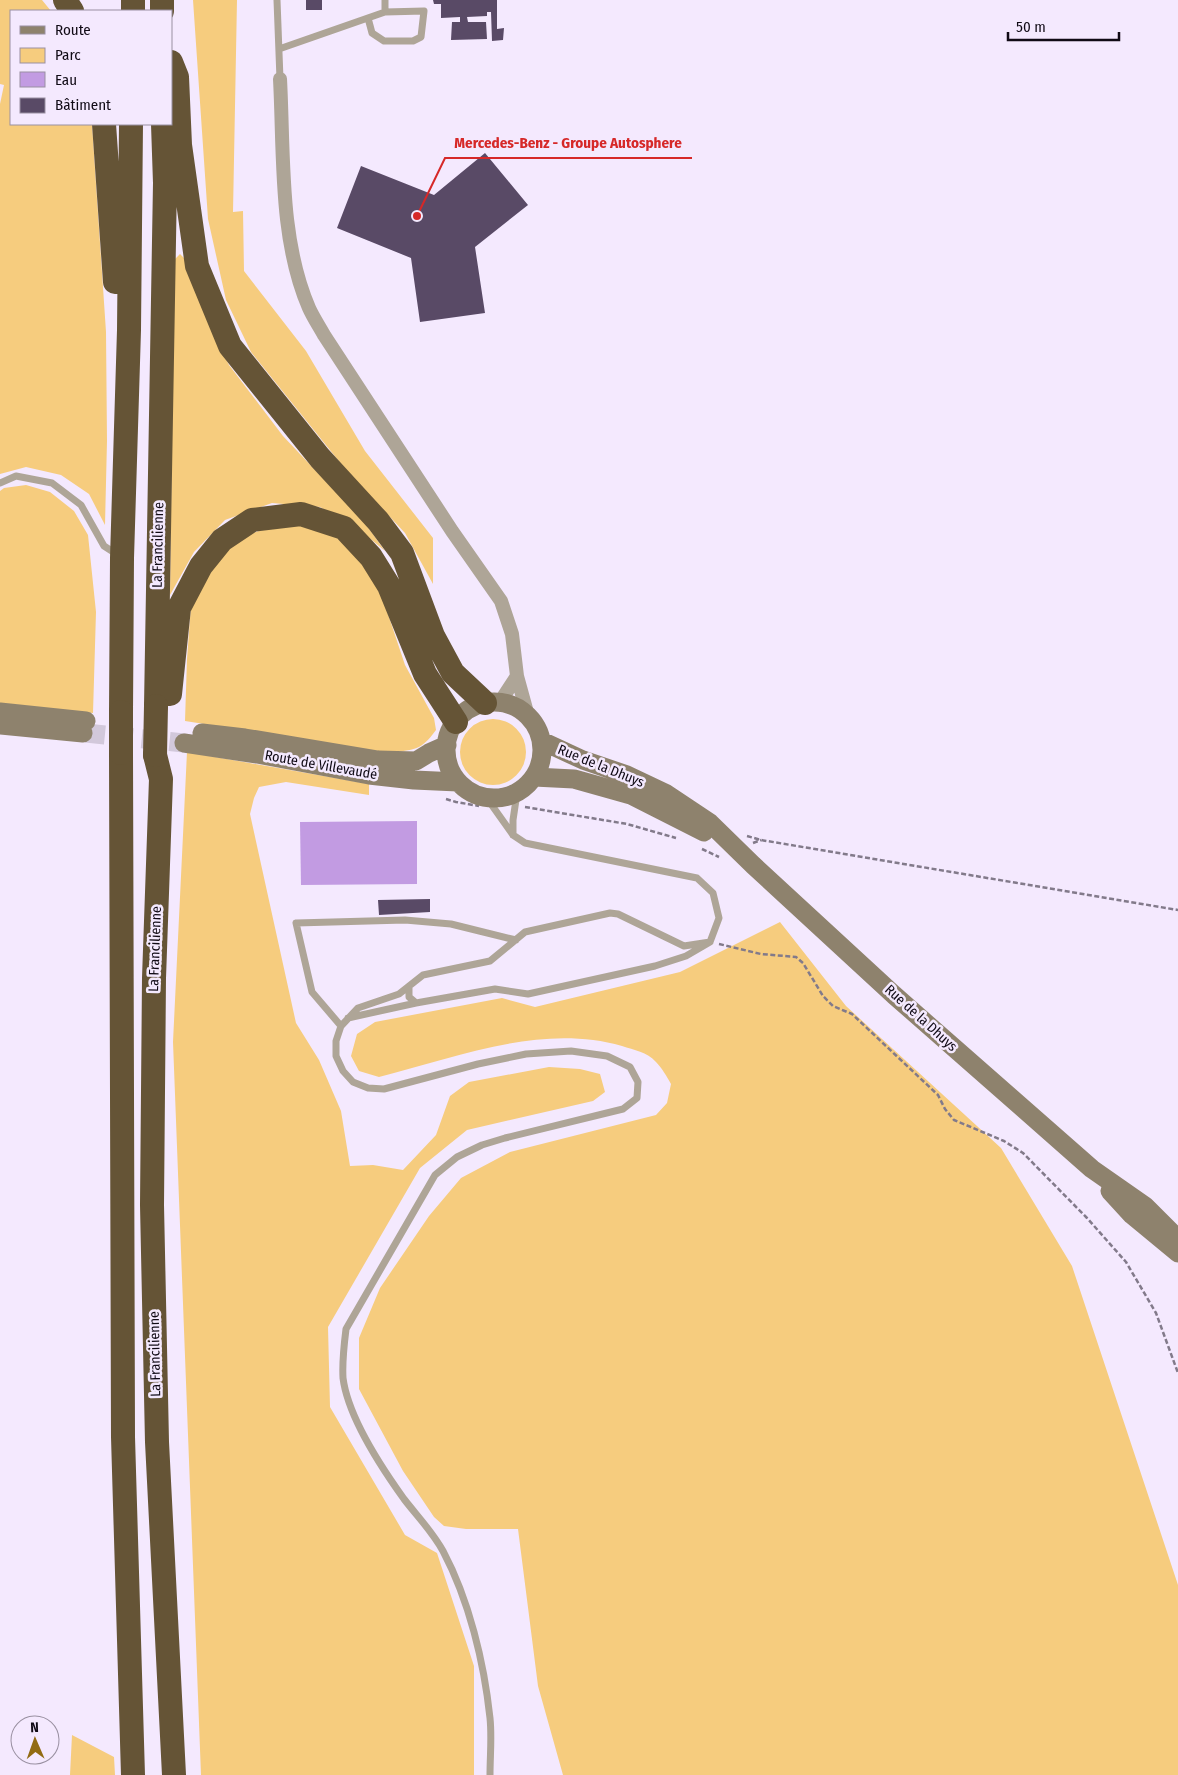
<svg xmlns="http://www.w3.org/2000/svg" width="1178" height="1775" viewBox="0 0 1178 1775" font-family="'Fira Sans Condensed',sans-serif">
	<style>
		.green { fill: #f6cc7e }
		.water { fill: #c29be2 }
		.building { fill: #594a66 }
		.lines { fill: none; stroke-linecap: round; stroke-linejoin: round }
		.secondary-tunnel { stroke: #d2c8db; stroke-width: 19; stroke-dasharray: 19 9; stroke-linecap: butt }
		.path { stroke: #827a8a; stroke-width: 2.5; stroke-dasharray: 5 2.5; stroke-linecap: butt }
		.lane { stroke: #aea597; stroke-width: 7 }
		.street { stroke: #aea597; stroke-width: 14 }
		.secondary { stroke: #8e826d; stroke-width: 19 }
		.highway { stroke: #655436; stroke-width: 24 }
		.highway-bridge { stroke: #655436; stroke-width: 24 }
		.labels { text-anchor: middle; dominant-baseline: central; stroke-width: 5; stroke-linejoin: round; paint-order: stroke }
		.street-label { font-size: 14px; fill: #100a15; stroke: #f4e9fe }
		.leader { fill: none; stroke: #d62828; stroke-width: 2 }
		.callout-dot { fill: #d62828; stroke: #f4e9fe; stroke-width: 2 }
		.callout-label { font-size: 15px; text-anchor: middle; font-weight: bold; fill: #d62828; stroke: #f4e9fe; stroke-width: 5; stroke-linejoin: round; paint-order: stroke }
	</style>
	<rect width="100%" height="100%" fill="#f4e9fe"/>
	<path class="green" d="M0 0H42L51 11H11V124H92L106 332 107 441 105 525 89 494 61 475 26 467 0 474V104L4 85 0 84Z
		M193 0H237L233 212 243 211 244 271 306 351 365 451 433 538V584L405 533 346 470 251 352 226 300 208 219Z
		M180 254 185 259 210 327 229 365 283 436 365 523 385 551 361 531 320 507 272 503 225 520 194 552 170 595 174 260Z
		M26 485 50 492 74 511 88 535 96 612 93 713 0 703V491L4 488Z
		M311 525 347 540 382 596 405 665 434 718 436 730C420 752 414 749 390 753L185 721 187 659 191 605 211 564 243 536 275 526Z
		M460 752a33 33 0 1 1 66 0a33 33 0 1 1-66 0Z
		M187 752 369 784V795L286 782 259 787 254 798 250 814 296 1023 319 1060 341 1111 350 1166 373 1165 403 1170 436 1135 450 1096 469 1082 549 1067 580 1069 600 1074 605 1092 593 1101 467 1130 420 1168 328 1327 330 1407 405 1535 437 1553 474 1666V1775H201L173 1042Z
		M780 922 846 1006 1001 1148 1072 1266 1178 1585V1775H563L538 1686 518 1529H466L444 1526 434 1517 403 1471 359 1389V1338L380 1288 429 1216 461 1178 510 1152 656 1115 667 1103 671 1084C667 1077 662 1068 656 1062 647 1052 634 1050 622 1046 541 1023 457 1057 379 1077L359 1071 351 1056 357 1034 375 1022 502 998 535 1007 680 972Z
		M72 1735 114 1757 115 1775H70Z"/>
	<path class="water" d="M417 821V884L301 885 300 822Z"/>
	<path class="building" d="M306 0H322V10H306Z
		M433 0H497V29L504 28 503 40 492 41 491 12H487V16L467 17 468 22H486L487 39 451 40 452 22H460V17L441 18V4H434Z
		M485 153 528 205 475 247 485 313 420 322 411 258 337 228 361 166 434 195Z
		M430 899V912L379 915 378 900Z"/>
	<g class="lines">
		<path class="secondary-tunnel" d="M86 733 184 743"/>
		<path class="path" d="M446 799 456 802 479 806
			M525 807 627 824 676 838
			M747 836 761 840 1178 910
			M753 843 761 840
			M702 849 719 857
			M719 944 761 954 796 957 803 963 823 996 833 1006 852 1014 938 1095 945 1109 954 1120 1004 1141 1023 1153 1087 1218 1126 1262 1156 1313 1178 1373"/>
		<path class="lane" d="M277 0 280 79
			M368 18 372 33 384 41H413L421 37 424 11 385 12
			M279 49 385 12V0
			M0 483 16 476 52 483 81 505 104 546 118 555
			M513 835V820L517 793
			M409 987V997L416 1003
			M348 1018 416 1003 495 989 528 994 655 966 686 956 710 942 719 918 713 893 697 878 525 843 513 835 486 797
			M341 1026 312 992 296 923 405 920 451 924 516 940
			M490 1775C490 1756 492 1737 490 1718 484 1662 469 1600 443 1551 432 1531 417 1516 404 1499 381 1467 348 1417 343 1378 342 1361 344 1345 346 1329L435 1175 457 1157 482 1145 505 1138 623 1109 637 1098 638 1082 630 1067 607 1056 571 1051 526 1054 478 1064 384 1089 368 1088 353 1082 343 1071 336 1056V1041L341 1026 358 1008 399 994 423 975 490 961 525 932 610 913 618 914 684 946 710 942"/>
		<path class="street" d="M280 79C284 153 279 239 309 308 313 317 319 326 324 335L452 531 501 601 512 634 517 676 528 716
			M500 702 517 676"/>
		<path class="secondary" d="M446 750a48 48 0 1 1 96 0a48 48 0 1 1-96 0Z
			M0 712 86 721
			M0 725 83 733
			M202 733 245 738 378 760 416 761 429 753 447 745
			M542 741 583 760 627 775 665 793 710 823 753 865 894 995 1092 1169 1145 1206 1178 1239
			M184 743 257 754 369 775 414 780 458 782
			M534 777 574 779 631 795 704 832
			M1110 1191 1132 1215 1178 1253"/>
		<path class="highway" d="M65 0 72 11
			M133 11V0
			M162 11V0
			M171 62 177 77 180 145 197 266 230 346 320 458 378 521 402 553 433 636 453 673 485 703
			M104 124 115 282
			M170 694 179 608 201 566 222 540 252 520 301 514 344 528 371 557 389 586 425 674 456 722
			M156 706 165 183 163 124
			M121 712 122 558 129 330 131 124
			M121 753 123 1437 133 1775
			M155 755 161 779 154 978 152 1205 157 1442 174 1775"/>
		<path class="highway-bridge" d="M121 712V753
			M155 755 156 706"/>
	</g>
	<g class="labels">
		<g class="street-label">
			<text transform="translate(158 545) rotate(-89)">La Francilienne</text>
			<text transform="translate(321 765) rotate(10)">Route de Villevaudé</text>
			<text transform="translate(601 766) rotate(22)">Rue de la Dhuys</text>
			<text transform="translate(155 949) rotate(-88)">La Francilienne</text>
			<text transform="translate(921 1018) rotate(42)">Rue de la Dhuys</text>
			<text transform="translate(155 1354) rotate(-91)">La Francilienne</text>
		</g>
	</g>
	<path class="leader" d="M417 216L445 158H692"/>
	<circle class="callout-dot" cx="417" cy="216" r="5"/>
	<g class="callout-label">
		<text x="568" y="148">Mercedes-Benz - Groupe Autosphere</text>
	</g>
	<rect x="10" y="10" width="162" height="115" fill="#f4e9fe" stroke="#9990a1"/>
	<rect x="20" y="26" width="25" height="8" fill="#8e826d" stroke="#9990a1"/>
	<text x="55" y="35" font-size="15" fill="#100a15">Route</text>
	<rect x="20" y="48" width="25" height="15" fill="#f6cc7e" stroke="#9990a1"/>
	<text x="55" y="60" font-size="15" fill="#100a15">Parc</text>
	<rect x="20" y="72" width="25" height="15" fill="#c29be2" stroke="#9990a1"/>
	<text x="55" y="85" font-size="15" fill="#100a15">Eau</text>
	<rect x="20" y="98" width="25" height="15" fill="#594a66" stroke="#9990a1"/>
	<text x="55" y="110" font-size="15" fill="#100a15">Bâtiment</text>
	<g transform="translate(35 1740) rotate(358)"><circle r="24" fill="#f4e9fe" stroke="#9990a1"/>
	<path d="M0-4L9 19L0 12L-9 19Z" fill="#926b13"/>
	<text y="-8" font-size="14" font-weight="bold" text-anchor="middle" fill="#100a15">N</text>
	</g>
	<path d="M1008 32v8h111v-8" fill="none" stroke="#100a15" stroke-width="2.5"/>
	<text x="1016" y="32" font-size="15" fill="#100a15" stroke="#f4e9fe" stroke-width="4" paint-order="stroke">50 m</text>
</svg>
